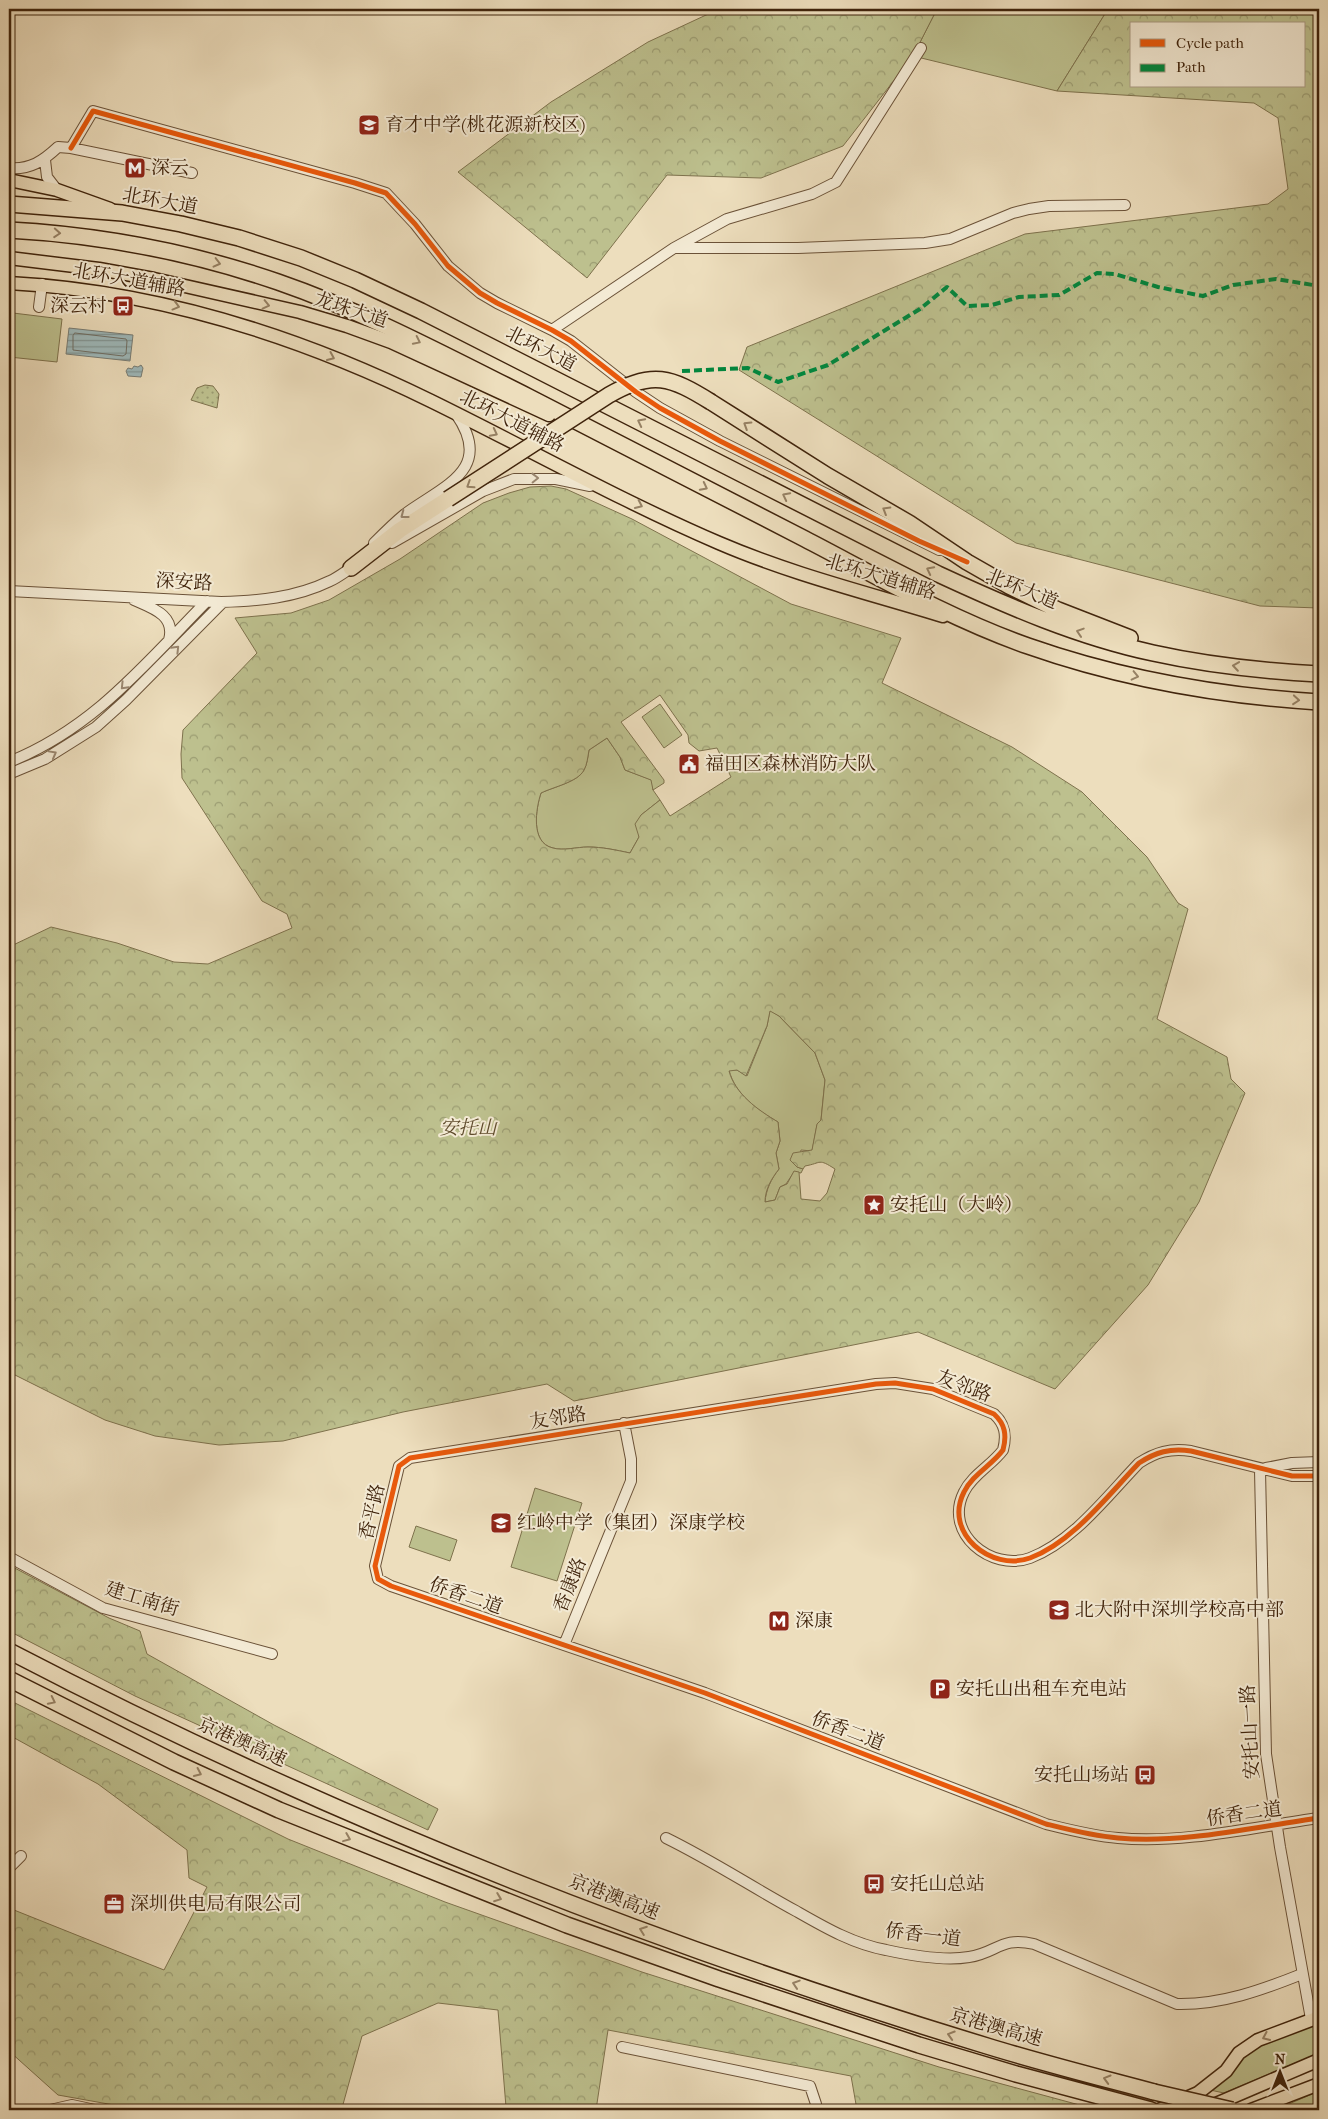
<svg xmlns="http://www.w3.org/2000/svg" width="1328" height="2119" viewBox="0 0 1328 2119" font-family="'IM FELL French Canon','Noto Serif SC',serif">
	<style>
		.grass { fill: #bdc08e; stroke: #7e724d }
		.forest { fill: url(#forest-crowns); stroke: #7e724d; fill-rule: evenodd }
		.garden { fill: url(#garden-dots); stroke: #7e724d }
		.water { fill: url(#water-rules); stroke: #787d75 }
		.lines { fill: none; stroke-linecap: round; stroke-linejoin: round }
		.shore { stroke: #6f6e64; stroke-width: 1 }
		.minor-casing { stroke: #6b5238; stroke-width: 12 }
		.major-casing { stroke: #40240c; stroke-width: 15 }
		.highway-casing { stroke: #40240c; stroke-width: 18 }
		.minor { stroke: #f3ead4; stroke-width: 10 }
		.major { stroke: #eddebd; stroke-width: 12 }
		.highway { stroke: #eddebd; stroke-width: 15 }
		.highway-bridge-casing { stroke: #40240c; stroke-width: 18; stroke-linecap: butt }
		.highway-bridge { stroke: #eddebd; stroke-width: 15 }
		.quiet { stroke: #00873e; stroke-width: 4; stroke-dasharray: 8 4; stroke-linecap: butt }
		.cycleway-casing { stroke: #f3ead4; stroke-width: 8 }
		.cycleway { stroke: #e8590c; stroke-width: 5 }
		.oneway { stroke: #968164 }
		.oneway2 { stroke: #9a8770 }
		.labels { text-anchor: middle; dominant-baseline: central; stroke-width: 4; stroke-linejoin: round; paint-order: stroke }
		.poi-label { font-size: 19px; fill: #40240c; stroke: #f3ead4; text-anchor: start }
		.street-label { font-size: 19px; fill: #40240c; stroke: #f3ead4 }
		.park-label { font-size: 19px; font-style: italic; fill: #5f4b2c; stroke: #f3ead4 }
	</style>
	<defs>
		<pattern id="forest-crowns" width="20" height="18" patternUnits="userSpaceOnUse" patternTransform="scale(1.25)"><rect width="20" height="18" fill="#bdc08e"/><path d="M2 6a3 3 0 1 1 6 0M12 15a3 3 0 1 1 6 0" fill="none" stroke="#9b9c72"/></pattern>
		<pattern id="garden-dots" width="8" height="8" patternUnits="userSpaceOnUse" patternTransform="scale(1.25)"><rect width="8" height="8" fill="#bdc08e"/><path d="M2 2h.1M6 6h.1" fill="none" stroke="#9b9c72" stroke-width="1.8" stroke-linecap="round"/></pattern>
		<pattern id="water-rules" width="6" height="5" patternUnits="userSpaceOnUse" patternTransform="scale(1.25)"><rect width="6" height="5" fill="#9eb9bb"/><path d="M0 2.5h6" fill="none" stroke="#829696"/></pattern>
	</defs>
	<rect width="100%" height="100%" fill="#eddebd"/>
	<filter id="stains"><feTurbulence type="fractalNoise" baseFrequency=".004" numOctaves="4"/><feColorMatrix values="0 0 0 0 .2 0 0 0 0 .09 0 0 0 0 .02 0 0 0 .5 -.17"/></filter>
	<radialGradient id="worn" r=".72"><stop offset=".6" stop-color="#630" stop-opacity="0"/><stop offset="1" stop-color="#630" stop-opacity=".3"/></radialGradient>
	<path class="grass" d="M937 9H1108L1057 91 913 56Z
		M13 313 62 319 57 362 9 357Z
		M660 704 682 735 664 748 642 717Z
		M607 738 620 757 625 770 652 780 653 790 660 800 641 815 639 837 630 853C616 850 602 847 588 847 577 847 563 851 553 848 530 843 536 808 541 793 553 787 578 782 584 770 587 765 588 756 589 750Z
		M770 1010 779 1016 815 1053 825 1080 821 1120 817 1125 812 1151 801 1150 797 1167 803 1169 801 1173 794 1172 786 1184 780 1187 775 1200 765 1202C766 1190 771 1179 779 1169L776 1153 780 1141 778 1122C757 1110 735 1094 729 1070H737L747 1076 767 1026Z
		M535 1488 582 1503 557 1581 511 1567Z
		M416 1526 457 1540 450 1561 409 1547Z
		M1319 2023V2053L1224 2093 1210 2090C1228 2080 1237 2062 1253 2049 1266 2040 1303 2029 1319 2023Z
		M1319 2091V2110H1299L1282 2107Z"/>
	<path class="forest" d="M719 9H937L913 56 843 146 761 178 667 175 587 278 458 172 551 102 648 42Z
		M1108 9H1319V608L1260 606 1016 543 739 370 747 347 1025 234 1268 204 1288 189 1278 118 1254 103 1057 91ZM1132 24H1304V86H1132Z
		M551 486 566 489 632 519 791 604 901 638 882 683 1012 747 1082 792 1147 857 1178 903 1188 909 1157 1019 1227 1057 1231 1079 1245 1093 1199 1202 1148 1285 1055 1389 918 1332 574 1401 547 1384 403 1412 283 1441 219 1445 155 1436 105 1420 9 1372V947L51 927 117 943 174 962 208 964 292 928 287 914 262 901 182 778 181 754 183 730 257 653 235 618 291 613 329 600 400 559 483 503 509 493 530 487ZM660 695 688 735 689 743 699 751 717 748 731 777 670 816 660 800 641 815 635 824 639 837 630 853C616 850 602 847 588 847 577 847 563 851 553 848 530 843 536 808 541 793 553 787 578 782 584 770 587 765 588 756 589 750L607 738 620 757 625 770 651 780 653 790 664 783V780L621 722ZM770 1011 779 1016 815 1053 825 1080 821 1120 817 1124 812 1150 793 1153 790 1160 797 1167 803 1169 805 1166C822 1163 818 1158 835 1169L827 1193 820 1201 801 1199 799 1172 794 1171 787 1184 780 1187 775 1200 765 1202C765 1190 771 1179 779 1169L776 1153 780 1141 778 1122C758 1110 735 1094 729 1071L737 1070 746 1076 767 1026Z
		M9 1565 109 1618 140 1631 147 1654 274 1725 438 1809 428 1830 135 1696 9 1631Z
		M9 1700 288 1839 445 1902 642 1972 939 2067 1098 2110H857L851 2076 608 2030 596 2110H524L506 2107 498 2010 438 2003 362 2036 342 2108 335 2110H142L58 2095 9 2051V1908L164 1970 207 1887 189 1878 187 1850 98 1784 9 1735Z"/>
	<path class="garden" d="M205 385 213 386 219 394 217 408 191 400 197 388Z"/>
	<path class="water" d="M69 328 133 335 130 361 66 354Z
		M141 365 143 368 141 377 128 376 126 371 128 368 132 369 134 366 138 367Z"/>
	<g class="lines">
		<path class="shore" d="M75 333 126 339 127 341 126 354 123 356 73 350V336Z"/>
		<g class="minor-casing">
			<path id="minor" d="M71 148 93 111 355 183 386 193 415 224 448 266 480 293 497 303 552 330 571 341 636 392 660 408 720 441 939 550
				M45 160 47 177 57 190
				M9 168C30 170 43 161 58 147L71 148 192 173
				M675 248H798L925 243 950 239 1013 213 1029 209 1049 206 1125 205
				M39 307 42 284
				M552 330 674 248 727 219 812 194 836 182 921 48
				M374 543C384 533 394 523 405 514 443 486 495 470 456 414
				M392 543 483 491 514 479H556L590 486
				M9 591 221 602C258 601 295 598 330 581 339 577 347 570 356 565
				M134 600C152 608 176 615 169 640
				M9 762C94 728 145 664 207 601
				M9 774 45 759 96 727 126 700 223 602
				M1266 1468 1292 1463 1319 1462
				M1260 1470 1266 1754 1280 1847 1311 2019
				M1319 1476H1292L1191 1451C1170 1448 1156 1452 1139 1463 1108 1495 1073 1542 1030 1558 991 1572 943 1533 964 1492 972 1475 992 1465 1003 1450 1007 1435 1005 1424 994 1414L933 1389 895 1383 876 1384 410 1458 399 1466 375 1566 378 1579 391 1586 705 1693 1046 1824C1070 1830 1093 1836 1118 1838 1183 1844 1254 1827 1319 1818
				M9 1557 103 1608 272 1654
				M564 1645 631 1481V1459L624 1423
				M666 1838C711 1860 752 1887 796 1911 824 1927 853 1944 886 1950 909 1955 946 1961 969 1957 997 1953 1001 1936 1034 1944L1177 2004C1221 2005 1262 1990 1302 1974
				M9 1868 21 1856
				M622 2047 810 2086 816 2104 815 2110
				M50 2110 72 2105 95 2110"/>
		</g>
		<g class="major-casing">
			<path id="major" d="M9 180 57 190 110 209
				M9 258 99 269 154 279 300 312 347 326 391 342 549 415
				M9 283C158 291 297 335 431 401 527 448 621 501 719 543 791 574 868 593 943 616
				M1209 2107 1319 2060
				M1159 2110 1198 2093 1226 2071 1239 2053 1258 2040 1319 2017
				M1251 2110 1319 2084"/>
		</g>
		<g class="highway-casing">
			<path id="highway" d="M9 204 122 213 181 224 239 238 301 258 355 280 421 311 938 574C1007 606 1078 637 1153 653 1207 665 1263 671 1319 674
				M9 230C101 235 191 252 278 282 365 312 447 356 529 397 621 444 713 492 805 539 878 577 951 619 1028 646 1122 679 1221 696 1319 702
				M711 402 828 476 909 523 967 562 1009 586 1058 610 1130 638
				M351 568 400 530 448 499
				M9 1651C320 1813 651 1944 987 2046 1042 2063 1098 2077 1154 2092
				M9 1679 174 1762 279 1810 567 1925 719 1979 919 2045 1016 2074 1151 2110"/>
		</g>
		<use href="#minor" class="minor"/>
		<use href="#major" class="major"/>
		<use href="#highway" class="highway"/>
		<g class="highway-bridge-casing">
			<path id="highway-bridge" d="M448 499 609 395C652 370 671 377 711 402
				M1154 2092 1232 2110"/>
		</g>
		<use href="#highway-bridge" class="highway-bridge"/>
		<path class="quiet" d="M682 371 748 368 778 382 828 365 920 309 947 287 967 306 992 305 1019 297 1059 295 1097 273 1115 274 1158 287 1203 296 1233 285 1276 279 1313 285 1319 289"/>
		<g class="cycleway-casing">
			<path id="cycleway" d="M71 148 93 111 355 183 386 193 415 224 448 266 480 293 497 303 552 330 571 341 636 392 660 408 720 441 919 541 967 562
				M1319 1476H1292L1191 1451C1170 1448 1156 1452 1139 1463 1108 1495 1073 1542 1030 1558 991 1572 943 1533 964 1492 972 1475 992 1465 1003 1450 1007 1435 1005 1424 994 1414L933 1389 895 1383 876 1384 410 1458 399 1466 375 1566 378 1579 391 1586 705 1693 1046 1824C1070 1830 1093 1836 1118 1838 1183 1844 1254 1827 1319 1818"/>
		</g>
		<use href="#cycleway" class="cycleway"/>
	</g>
	<defs><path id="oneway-chevron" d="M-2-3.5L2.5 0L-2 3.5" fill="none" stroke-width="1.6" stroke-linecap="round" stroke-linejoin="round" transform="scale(1.25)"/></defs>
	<g class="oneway">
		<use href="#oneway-chevron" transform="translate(57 233) rotate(4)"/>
		<use href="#oneway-chevron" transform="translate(217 263) rotate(14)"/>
		<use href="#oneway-chevron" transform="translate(266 305) rotate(13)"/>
		<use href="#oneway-chevron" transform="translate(176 306) rotate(15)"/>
		<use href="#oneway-chevron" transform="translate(417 341) rotate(26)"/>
		<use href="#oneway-chevron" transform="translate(331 357) rotate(24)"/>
		<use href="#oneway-chevron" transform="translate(641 422) rotate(-153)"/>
		<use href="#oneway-chevron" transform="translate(747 425) rotate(-148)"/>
		<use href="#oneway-chevron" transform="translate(494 433) rotate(27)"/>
		<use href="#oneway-chevron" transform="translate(470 485) rotate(147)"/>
		<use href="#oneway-chevron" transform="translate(704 487) rotate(27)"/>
		<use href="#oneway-chevron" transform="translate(786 496) rotate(-153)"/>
		<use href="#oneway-chevron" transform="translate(639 505) rotate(25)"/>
		<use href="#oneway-chevron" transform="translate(886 510) rotate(-149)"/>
		<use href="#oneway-chevron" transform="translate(930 570) rotate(-153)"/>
		<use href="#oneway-chevron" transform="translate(1080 632) rotate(-162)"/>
		<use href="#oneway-chevron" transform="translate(1236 666) rotate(-172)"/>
		<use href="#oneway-chevron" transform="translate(1135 676) rotate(13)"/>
		<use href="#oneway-chevron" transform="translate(1296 700) rotate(5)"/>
		<use href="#oneway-chevron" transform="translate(52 1701) rotate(26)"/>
		<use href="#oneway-chevron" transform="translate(198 1773) rotate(25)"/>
		<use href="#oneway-chevron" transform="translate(347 1838) rotate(22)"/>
		<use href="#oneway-chevron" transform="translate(498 1898) rotate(21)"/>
		<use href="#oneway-chevron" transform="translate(643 1930) rotate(-160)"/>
		<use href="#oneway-chevron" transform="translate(796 1984) rotate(-162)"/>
		<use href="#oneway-chevron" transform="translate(951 2035) rotate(-163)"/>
		<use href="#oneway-chevron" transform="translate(1266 2037) rotate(156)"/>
		<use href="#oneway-chevron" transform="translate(1107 2079) rotate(-164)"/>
	</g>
	<g class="oneway2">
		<use href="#oneway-chevron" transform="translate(535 478) rotate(-1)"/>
		<use href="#oneway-chevron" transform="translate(404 515) rotate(143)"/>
		<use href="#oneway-chevron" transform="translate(176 649) rotate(-46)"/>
		<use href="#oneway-chevron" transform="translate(124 686) rotate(134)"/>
		<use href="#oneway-chevron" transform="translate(53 754) rotate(-29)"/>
	</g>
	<defs>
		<g id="school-square" transform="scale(1.125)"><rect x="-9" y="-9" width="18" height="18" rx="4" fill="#8f2418" stroke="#f3ead4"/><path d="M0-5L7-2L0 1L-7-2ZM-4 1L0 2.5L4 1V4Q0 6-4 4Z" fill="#fff"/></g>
		<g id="metro-square" transform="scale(1.125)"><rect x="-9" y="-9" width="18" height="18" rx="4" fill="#8f2418" stroke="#f3ead4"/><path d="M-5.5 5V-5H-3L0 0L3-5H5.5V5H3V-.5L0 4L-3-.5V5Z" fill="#fff"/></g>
		<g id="bus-square" transform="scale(1.125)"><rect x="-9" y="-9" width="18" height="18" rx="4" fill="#8f2418" stroke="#f3ead4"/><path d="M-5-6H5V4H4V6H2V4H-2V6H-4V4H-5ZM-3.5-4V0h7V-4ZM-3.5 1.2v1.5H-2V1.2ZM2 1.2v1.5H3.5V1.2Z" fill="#fff"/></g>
		<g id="civic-square" transform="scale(1.125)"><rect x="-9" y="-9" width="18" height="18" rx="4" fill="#8f2418" stroke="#f3ead4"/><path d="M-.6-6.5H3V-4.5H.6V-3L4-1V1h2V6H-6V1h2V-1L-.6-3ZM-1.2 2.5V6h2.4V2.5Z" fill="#fff"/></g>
		<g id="sight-square" transform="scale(1.125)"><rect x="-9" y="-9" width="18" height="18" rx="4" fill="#8f2418" stroke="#f3ead4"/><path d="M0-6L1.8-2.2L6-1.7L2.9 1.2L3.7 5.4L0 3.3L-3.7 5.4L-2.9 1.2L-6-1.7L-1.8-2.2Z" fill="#fff"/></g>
		<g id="parking-square" transform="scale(1.125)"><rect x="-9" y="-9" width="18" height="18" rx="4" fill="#8f2418" stroke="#f3ead4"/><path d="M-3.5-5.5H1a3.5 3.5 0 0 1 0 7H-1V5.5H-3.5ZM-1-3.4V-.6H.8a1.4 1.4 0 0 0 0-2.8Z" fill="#fff"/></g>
		<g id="office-square" transform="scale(1.125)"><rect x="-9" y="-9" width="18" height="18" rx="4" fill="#8f2418" stroke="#f3ead4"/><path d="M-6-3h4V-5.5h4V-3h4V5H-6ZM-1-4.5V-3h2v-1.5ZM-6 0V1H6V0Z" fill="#fff"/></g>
	</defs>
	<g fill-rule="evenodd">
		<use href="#school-square" x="369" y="125"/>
		<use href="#metro-square" x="135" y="168"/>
		<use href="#bus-square" x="123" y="306"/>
		<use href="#civic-square" x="689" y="764"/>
		<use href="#sight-square" x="874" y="1205"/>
		<use href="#school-square" x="501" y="1523"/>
		<use href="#school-square" x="1059" y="1610"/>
		<use href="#metro-square" x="779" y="1621"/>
		<use href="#parking-square" x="940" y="1689"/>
		<use href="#bus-square" x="1145" y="1775"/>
		<use href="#bus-square" x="874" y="1884"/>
		<use href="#office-square" x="114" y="1904"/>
	</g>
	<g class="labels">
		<g class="poi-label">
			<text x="385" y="125">育才中学(桃花源新校区)</text>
			<text x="151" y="168">深云</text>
			<text x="107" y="306" text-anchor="end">深云村</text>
			<text x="705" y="764">福田区森林消防大队</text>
			<text x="890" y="1205">安托山（大岭）</text>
			<text x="517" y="1523">红岭中学（集团）深康学校</text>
			<text x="1075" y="1610">北大附中深圳学校高中部</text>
			<text x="795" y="1621">深康</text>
			<text x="956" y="1689">安托山出租车充电站</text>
			<text x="1129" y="1775" text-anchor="end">安托山场站</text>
			<text x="890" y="1884">安托山总站</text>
			<text x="130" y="1904">深圳供电局有限公司</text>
		</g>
		<g class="street-label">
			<text transform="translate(160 201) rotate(10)">北环大道</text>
			<text transform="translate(129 280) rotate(10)">北环大道辅路</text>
			<text transform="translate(351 310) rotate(18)">龙珠大道</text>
			<text transform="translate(541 349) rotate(27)">北环大道</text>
			<text transform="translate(512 421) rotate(27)">北环大道辅路</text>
			<text transform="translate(881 577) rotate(17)">北环大道辅路</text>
			<text transform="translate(184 582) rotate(3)">深安路</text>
			<text transform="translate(1022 589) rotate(22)">北环大道</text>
			<text transform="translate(964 1386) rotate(21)">友邻路</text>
			<text transform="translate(558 1418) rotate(-9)">友邻路</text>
			<text transform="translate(372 1512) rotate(-77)">香平路</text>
			<text transform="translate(570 1585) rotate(-68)">香康路</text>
			<text transform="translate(466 1596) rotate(19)">侨香二道</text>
			<text transform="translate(142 1599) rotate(17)">建工南街</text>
			<text transform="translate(848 1731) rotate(21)">侨香二道</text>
			<text transform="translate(1250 1732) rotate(-93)">安托山一路</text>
			<text transform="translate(242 1742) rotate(24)">京港澳高速</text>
			<text transform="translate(1244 1814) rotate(-8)">侨香二道</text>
			<text transform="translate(614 1897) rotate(21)">京港澳高速</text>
			<text transform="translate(923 1935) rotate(7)">侨香一道</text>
			<text transform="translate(996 2027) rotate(16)">京港澳高速</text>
		</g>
		<g class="park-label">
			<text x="468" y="1128">安托山</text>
		</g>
	</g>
	<rect width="1328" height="2119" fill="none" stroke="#eddebd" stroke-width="30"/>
	<rect x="10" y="10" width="1308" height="2099" fill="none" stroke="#40240c" stroke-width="2.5"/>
	<rect x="15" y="15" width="1298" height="2089" fill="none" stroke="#40240c"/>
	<rect x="1130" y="22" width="175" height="65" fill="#f3ead4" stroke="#ab9b84"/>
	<rect x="1140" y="39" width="25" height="8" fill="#e8590c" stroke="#ab9b84"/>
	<text x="1176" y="48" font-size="15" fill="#40240c">Cycle path</text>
	<rect x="1140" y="64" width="25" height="8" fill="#00873e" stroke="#ab9b84"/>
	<text x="1176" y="72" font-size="15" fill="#40240c">Path</text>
	<g transform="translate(1280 2072)" stroke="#f3ead4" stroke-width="4" paint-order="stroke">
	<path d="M0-4L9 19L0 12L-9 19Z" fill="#40240c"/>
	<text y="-8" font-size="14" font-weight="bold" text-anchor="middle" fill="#40240c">N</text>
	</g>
	<rect width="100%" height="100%" filter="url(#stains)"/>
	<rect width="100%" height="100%" fill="url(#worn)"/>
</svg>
